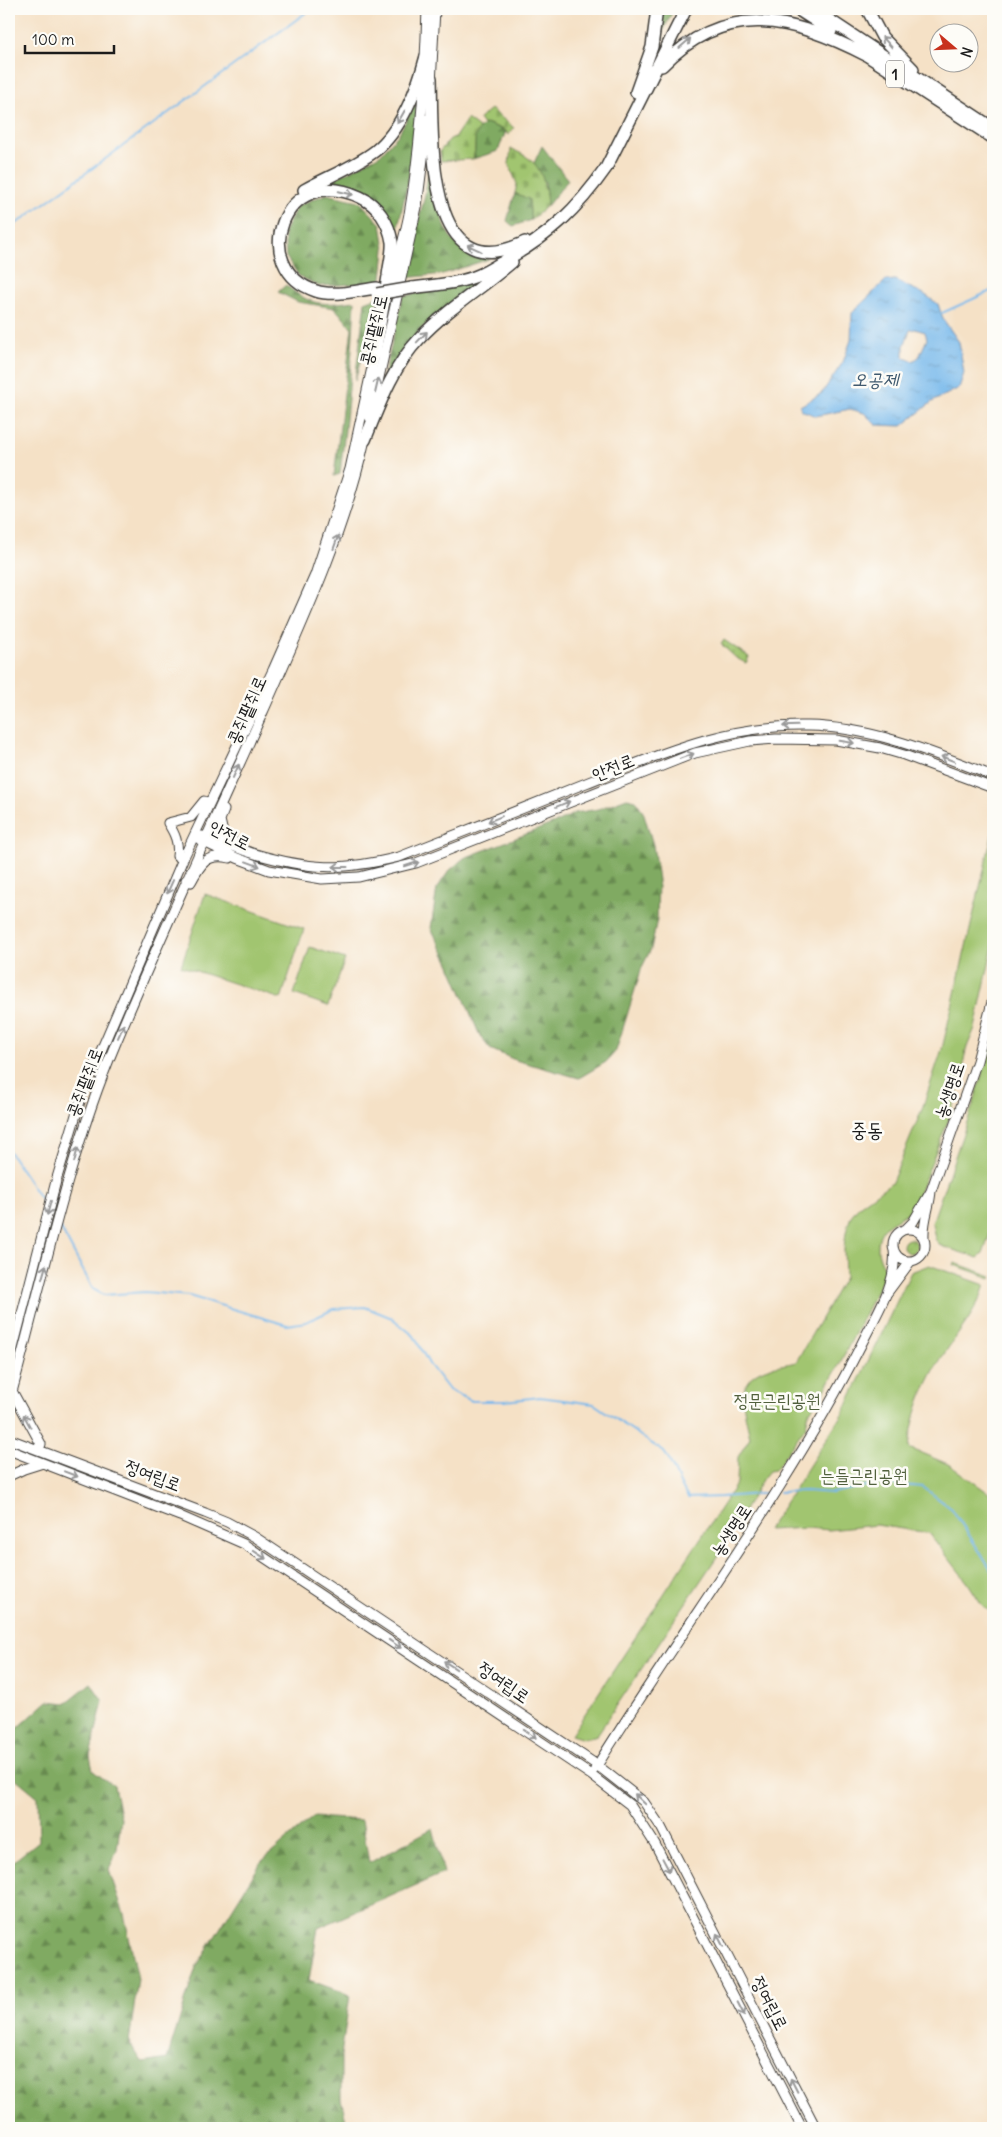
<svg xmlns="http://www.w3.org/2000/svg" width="1002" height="2137" viewBox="0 0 1002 2137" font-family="Delius,'Poor Story',sans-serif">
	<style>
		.grass { fill: url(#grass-dots); stroke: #5e7046 }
		.forest { fill: url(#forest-firs); stroke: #4e633f }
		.cemetery { fill: url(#cemetery-stones); stroke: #5e7046 }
		.green { fill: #a1c56f; stroke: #5e7046 }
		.water { fill: url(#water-ripples); stroke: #496a84; fill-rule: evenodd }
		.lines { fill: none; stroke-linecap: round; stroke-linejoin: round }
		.stream { stroke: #76b8eb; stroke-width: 2 }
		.secondary-casing { stroke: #3d3a36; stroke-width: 11 }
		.highway-casing { stroke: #3d3a36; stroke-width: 14 }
		.secondary { stroke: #fff; stroke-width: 9 }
		.highway { stroke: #fff; stroke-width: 11 }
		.highway-bridge-casing { stroke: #3d3a36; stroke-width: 14; stroke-linecap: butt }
		.highway-bridge { stroke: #fff; stroke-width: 11 }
		.oneway { stroke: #999 }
		.labels { text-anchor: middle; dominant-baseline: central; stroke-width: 5; stroke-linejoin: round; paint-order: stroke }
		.shield { fill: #fdfcf7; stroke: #605f5e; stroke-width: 1 }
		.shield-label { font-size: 16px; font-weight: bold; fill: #1c1c1c }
		.street-label { font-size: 18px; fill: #1c1c1c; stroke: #fdfcf7 }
		.park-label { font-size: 18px; fill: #51603d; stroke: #fdfcf7 }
		.water-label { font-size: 19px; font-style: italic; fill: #405a6f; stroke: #fdfcf7 }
		.quarter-label { font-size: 20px; fill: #1c1c1c; stroke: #fdfcf7 }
	</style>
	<defs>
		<pattern id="grass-dots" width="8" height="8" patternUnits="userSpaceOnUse" patternTransform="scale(1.25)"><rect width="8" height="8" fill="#a1c56f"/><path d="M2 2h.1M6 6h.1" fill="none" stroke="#8aa960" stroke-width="1.8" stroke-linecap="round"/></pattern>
		<pattern id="forest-firs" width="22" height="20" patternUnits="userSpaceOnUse" patternTransform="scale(1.25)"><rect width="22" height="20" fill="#80aa62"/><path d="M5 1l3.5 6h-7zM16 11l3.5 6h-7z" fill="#688a50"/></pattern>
		<pattern id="cemetery-stones" width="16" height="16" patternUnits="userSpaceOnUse" patternTransform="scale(1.25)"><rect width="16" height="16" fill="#a1c56f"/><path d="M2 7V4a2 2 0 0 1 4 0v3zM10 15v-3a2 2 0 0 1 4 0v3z" fill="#8aa960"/></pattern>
		<pattern id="water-ripples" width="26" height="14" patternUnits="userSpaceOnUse" patternTransform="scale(1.25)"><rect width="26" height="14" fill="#76b8eb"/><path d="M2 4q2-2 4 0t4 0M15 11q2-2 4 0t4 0" fill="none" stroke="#6095be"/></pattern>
	</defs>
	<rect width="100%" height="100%" fill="#fdfcf7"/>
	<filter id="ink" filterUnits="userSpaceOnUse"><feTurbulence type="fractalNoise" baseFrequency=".02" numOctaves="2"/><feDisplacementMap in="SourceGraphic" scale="10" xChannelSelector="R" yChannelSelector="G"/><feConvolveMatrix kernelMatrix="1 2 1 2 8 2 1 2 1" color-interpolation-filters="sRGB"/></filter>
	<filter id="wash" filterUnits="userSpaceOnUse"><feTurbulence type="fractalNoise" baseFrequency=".0096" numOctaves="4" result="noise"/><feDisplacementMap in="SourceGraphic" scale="20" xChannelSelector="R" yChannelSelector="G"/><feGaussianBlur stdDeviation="1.12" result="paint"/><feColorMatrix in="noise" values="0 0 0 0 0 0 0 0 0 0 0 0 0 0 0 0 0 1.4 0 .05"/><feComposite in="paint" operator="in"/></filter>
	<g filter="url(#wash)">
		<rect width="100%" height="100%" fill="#f5e1c6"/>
		<path class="grass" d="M724 640 749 657 746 663 736 658 721 644Z
			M903 1246a7 7 0 1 1 14 0a7 7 0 1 1-14 0Z
			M955 1263 992 1276 991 1278 954 1265Z"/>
		<path class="forest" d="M662 9H674L658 41 662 13Z
			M418 99 408 182 396 236C378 198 365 184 321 186L380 155 398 135Z
			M486 123 506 131 498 151 473 159C479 143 468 135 486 123Z
			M542 146 568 180 547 206 545 182 534 163Z
			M430 164C434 184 440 223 452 239 461 249 477 256 489 259L443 274 404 278 424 199Z
			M515 193 529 199 531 220 513 226 507 221Z
			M326 194 359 201 381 224 385 249 382 278 377 283 319 286 299 276 286 257 284 232 297 206Z
			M488 277 424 326 403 351 383 381 403 296 437 290Z
			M286 285C312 307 322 305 355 301 352 359 347 416 340 474L334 476 352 328 335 308 298 302 278 292Z
			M378 297 355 381 365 302Z
			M627 798 636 800 644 814 653 845 658 880 657 919 651 949 642 967 616 1051 606 1062 579 1078 515 1060 490 1049 480 1036 449 963 431 928 437 888 449 871 464 858 560 821 575 813 598 809Z
			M91 1683 103 1701 90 1756 93 1771 114 1786 121 1819 117 1849 109 1870 124 1914 138 1979 129 2042 143 2063 167 2059 196 1967 262 1861 313 1817 362 1820 369 1863 433 1828 444 1873 318 1928 309 1980 350 1995 341 2055V2099L348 2128H9V1865L39 1841 38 1797 9 1773V1731L18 1728 48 1701 66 1703Z"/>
		<path class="cemetery" d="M491 109 514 128 508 135 506 131 487 123 483 125 479 119Z
			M467 119 479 128C472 140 477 147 473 159L441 161 440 151 450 139 455 137Z
			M511 149C541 160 545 178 547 206L531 220 529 199 515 193 517 184 509 164Z"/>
		<path class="green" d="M993 831V946L975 1028 967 1047 964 1059V1071L949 1119 914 1206C901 1223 877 1220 878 1249 878 1259 886 1267 884 1276L837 1369 822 1395 809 1412 806 1426 775 1470 769 1471 763 1478 718 1555 597 1735 584 1739 571 1735 737 1483 738 1457 750 1437C745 1411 732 1381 765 1369 774 1365 786 1365 796 1362L845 1277 844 1249 846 1232 851 1216 859 1206 892 1182 921 1112 942 1049Z
			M205 894 304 929 281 999 181 966Z
			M310 947 345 959 328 1006 294 994Z
			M993 1036V1225L983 1254 978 1258 941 1246 935 1239 932 1223 974 1102Z
			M929 1265 985 1285C976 1315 953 1338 937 1365 922 1390 912 1419 909 1448L948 1464 993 1496V1612L984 1608 968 1583 929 1533 876 1525 829 1530 807 1528 768 1530 844 1411 911 1272Z"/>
		<path class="water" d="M895 280 924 294 938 304 943 319 959 342 964 373 959 388 932 402 902 426 876 425 864 413 850 409 816 416 801 410 800 406 822 393 843 362 851 340 852 313 885 281ZM915 329 925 332 927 339 919 357 913 361 904 358V346L910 330Z"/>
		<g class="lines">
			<path class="stream" d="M9 229 311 9
				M942 313 993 290
				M9 1151 46 1207
				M59 1225 93 1289 104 1295 145 1292 189 1296 287 1325 306 1322 334 1309 365 1307 392 1318 414 1336 429 1364 449 1390 472 1401H505L540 1397 594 1404 664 1452C674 1466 678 1483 688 1498L721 1497 772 1493
				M779 1492 806 1491 832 1493 880 1483 923 1487 952 1509 993 1572"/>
		</g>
	</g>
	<g filter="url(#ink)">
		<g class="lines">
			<g class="secondary-casing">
				<path id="secondary" d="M431 84 435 9
					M391 288C397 263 404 239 409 214 421 146 425 77 427 9
					M370 418 417 207 428 119
					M224 810 220 820 223 833 238 845
					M202 836C219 839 236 848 252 853 310 870 341 871 399 857 461 833 524 808 586 783 660 754 727 724 808 726 873 727 934 753 993 776
					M200 840 237 858 269 870 322 879 359 877 416 863 695 753 750 741 776 739 836 740 880 748 904 755 993 788
					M183 859 177 856C179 843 175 834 168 823L191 817 204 801 209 803
					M186 880 191 882C201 863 207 853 230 858
					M893 1245a16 16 0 1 1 32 0a16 16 0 1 1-32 0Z
					M906 1229 913 1222 931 1191
					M924 1237C923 1220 930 1207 931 1191L977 1061 993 998
					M887 1293 910 1262
					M9 1364 56 1181 82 1095 183 859 273 670 315 575 350 469 376 349
					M12 1391 41 1444 39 1450
					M9 1403C42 1284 67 1159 115 1045 162 933 213 823 263 712 303 622 345 532 366 435
					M9 1439 205 1513 227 1522 255 1537 597 1765 644 1802 661 1827 816 2128
					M9 1450 180 1516 244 1544 591 1775 630 1805 655 1844 802 2128
					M9 1476 24 1469 43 1463
					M595 1769C683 1627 785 1494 861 1345 875 1316 898 1283 894 1250"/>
			</g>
			<g class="highway-casing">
				<path id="highway" d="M797 9 831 31
					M813 9 993 128
					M867 9 882 37 913 69
					M863 53 993 138
					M662 66C726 0 792 17 868 56
					M431 78C433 137 424 291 525 242
					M636 92 652 47 657 9
					M304 190C327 177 354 167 375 151 401 131 418 87 426 56
					M412 288C433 285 459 284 479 275 488 271 497 265 506 260 549 236 578 208 606 168L686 9
					M375 354C379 328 384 302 388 276 389 265 393 252 392 242 389 223 378 205 360 197 282 161 248 269 316 291 334 297 359 290 377 288
					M365 440C379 405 393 366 420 338 447 309 482 288 512 262"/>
			</g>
			<use href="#secondary" class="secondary"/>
			<use href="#highway" class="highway"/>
			<g class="highway-bridge-casing">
				<path id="highway-bridge" d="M377 294 412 288"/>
			</g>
			<use href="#highway-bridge" class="highway-bridge"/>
		</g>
		<defs><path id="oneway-shaft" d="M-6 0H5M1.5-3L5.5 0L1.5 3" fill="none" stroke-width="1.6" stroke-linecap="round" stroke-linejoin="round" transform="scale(1.25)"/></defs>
		<g class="oneway">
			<use href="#oneway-shaft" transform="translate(887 42) rotate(-132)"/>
			<use href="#oneway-shaft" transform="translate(685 43) rotate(-41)"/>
			<use href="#oneway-shaft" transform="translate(401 117) rotate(120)"/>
			<use href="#oneway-shaft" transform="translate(346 193) rotate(13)"/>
			<use href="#oneway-shaft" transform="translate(474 248) rotate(-155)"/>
			<use href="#oneway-shaft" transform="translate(422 337) rotate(-46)"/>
			<use href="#oneway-shaft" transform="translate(377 385) rotate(-77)"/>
			<use href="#oneway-shaft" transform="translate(336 542) rotate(-70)"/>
			<use href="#oneway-shaft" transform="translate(790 726) rotate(178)"/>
			<use href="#oneway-shaft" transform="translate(847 742) rotate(9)"/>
			<use href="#oneway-shaft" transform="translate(687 756) rotate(-20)"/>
			<use href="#oneway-shaft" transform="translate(948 759) rotate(-159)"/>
			<use href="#oneway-shaft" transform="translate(236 771) rotate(-66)"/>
			<use href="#oneway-shaft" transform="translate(563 804) rotate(-22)"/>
			<use href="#oneway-shaft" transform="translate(495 819) rotate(158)"/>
			<use href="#oneway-shaft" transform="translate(253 864) rotate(20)"/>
			<use href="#oneway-shaft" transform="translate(412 864) rotate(-18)"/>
			<use href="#oneway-shaft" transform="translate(340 867) rotate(180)"/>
			<use href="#oneway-shaft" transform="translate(170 887) rotate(114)"/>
			<use href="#oneway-shaft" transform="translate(121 1031) rotate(-66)"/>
			<use href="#oneway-shaft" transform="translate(76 1155) rotate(-75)"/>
			<use href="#oneway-shaft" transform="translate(49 1208) rotate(105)"/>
			<use href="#oneway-shaft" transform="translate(44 1272) rotate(-74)"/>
			<use href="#oneway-shaft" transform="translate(27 1421) rotate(-118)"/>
			<use href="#oneway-shaft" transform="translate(71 1474) rotate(21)"/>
			<use href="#oneway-shaft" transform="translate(260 1555) rotate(33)"/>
			<use href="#oneway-shaft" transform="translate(395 1644) rotate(34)"/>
			<use href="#oneway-shaft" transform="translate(450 1665) rotate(-147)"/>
			<use href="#oneway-shaft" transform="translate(530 1734) rotate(34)"/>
			<use href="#oneway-shaft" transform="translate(640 1799) rotate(-136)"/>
			<use href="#oneway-shaft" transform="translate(666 1865) rotate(62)"/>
			<use href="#oneway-shaft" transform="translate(720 1940) rotate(-117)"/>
			<use href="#oneway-shaft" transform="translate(741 2009) rotate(63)"/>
			<use href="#oneway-shaft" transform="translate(794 2085) rotate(-117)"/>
		</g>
	</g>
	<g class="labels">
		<rect class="shield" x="886" y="60.5" width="18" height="27" rx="4"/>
		<g class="shield-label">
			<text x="895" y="74">1</text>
		</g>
		<g class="street-label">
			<text transform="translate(373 330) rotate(-77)">콩쥐팥쥐로</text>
			<text transform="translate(246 710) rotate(-66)">콩쥐팥쥐로</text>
			<text transform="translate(613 767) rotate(-22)">안전로</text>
			<text transform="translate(230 835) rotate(27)">안전로</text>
			<text transform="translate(84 1082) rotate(-69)">콩쥐팥쥐로</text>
			<text transform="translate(949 1090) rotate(-71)">농생명로</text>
			<text transform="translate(153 1475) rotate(21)">정여립로</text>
			<text transform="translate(731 1530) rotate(-57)">농생명로</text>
			<text transform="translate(504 1682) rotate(35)">정여립로</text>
			<text transform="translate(770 2003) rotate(63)">정여립로</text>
		</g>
		<g class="park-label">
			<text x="777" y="1400">정문근린공원</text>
			<text x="864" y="1475">는들근린공원</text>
		</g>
		<g class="water-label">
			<text x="875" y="379">오공제</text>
		</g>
		<g class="quarter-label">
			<text x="867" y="1129">중동</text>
		</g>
	</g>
	<rect width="1002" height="2137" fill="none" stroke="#fdfcf7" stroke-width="30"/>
	<g transform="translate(954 48) rotate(109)"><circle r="24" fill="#fdfcf7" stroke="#a3a29f"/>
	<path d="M0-4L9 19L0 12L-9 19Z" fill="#c8321e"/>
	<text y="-8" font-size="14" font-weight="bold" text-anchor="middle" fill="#1c1c1c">N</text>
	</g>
	<path d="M25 45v8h89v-8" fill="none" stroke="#1c1c1c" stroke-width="2.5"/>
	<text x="32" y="45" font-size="15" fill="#1c1c1c" stroke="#fdfcf7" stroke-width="4" paint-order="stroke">100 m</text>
</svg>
